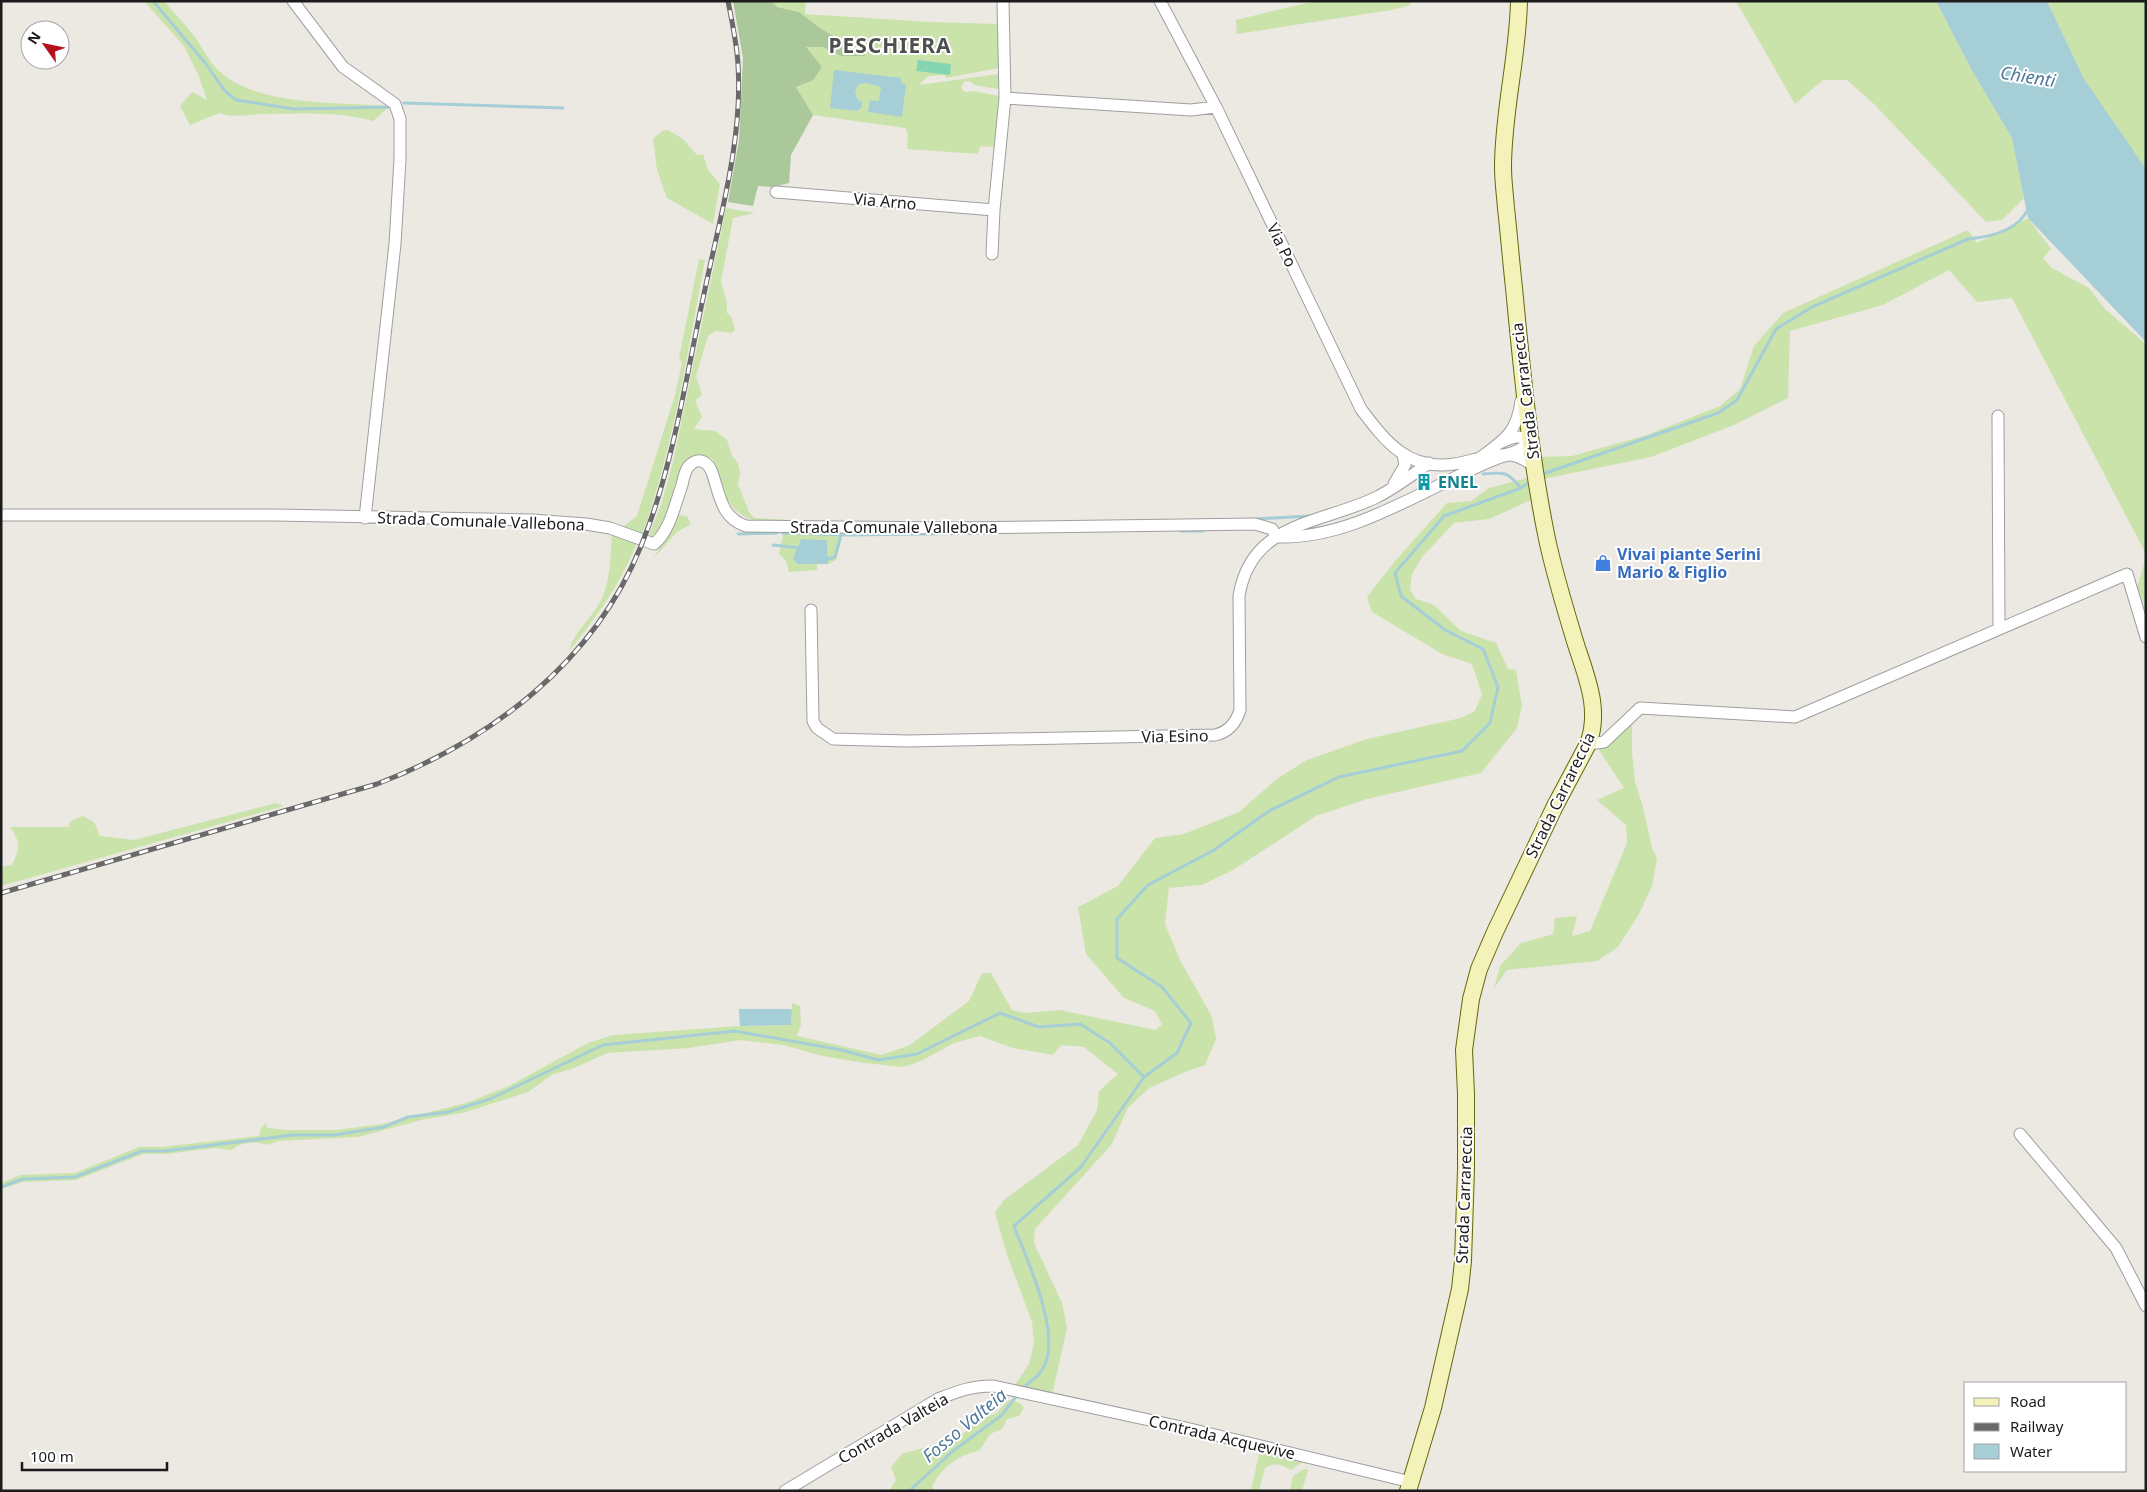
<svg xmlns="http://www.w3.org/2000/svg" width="2147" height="1492" viewBox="0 0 2147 1492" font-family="'Noto Sans',sans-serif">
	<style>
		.grass { fill: #cae3ab }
		.forest { fill: #aac89a }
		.pitch { fill: #86d5b2 }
		.water { fill: #a5ced6 }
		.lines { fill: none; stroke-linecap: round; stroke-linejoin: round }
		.stream { stroke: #a5ced6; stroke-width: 3 }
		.street-casing { stroke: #9f9f9f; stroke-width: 13 }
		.secondary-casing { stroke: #63670e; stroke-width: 18 }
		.street { stroke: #fff; stroke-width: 11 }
		.secondary { stroke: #f3f2b9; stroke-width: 16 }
		.rail-casing { stroke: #696969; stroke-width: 5 }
		.rail { stroke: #fff; stroke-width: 3; stroke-dasharray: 9; stroke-linecap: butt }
		.labels { text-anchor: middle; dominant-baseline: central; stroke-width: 4; stroke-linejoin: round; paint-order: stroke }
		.street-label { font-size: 16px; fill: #1b1b1b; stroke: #fff }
		.culture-label { font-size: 16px; font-weight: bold; fill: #0d838f; stroke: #fff; text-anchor: start }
		.shop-label { font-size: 16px; font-weight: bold; fill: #366cbe; stroke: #fff; text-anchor: start }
		.water-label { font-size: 18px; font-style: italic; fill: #4e799b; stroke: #fff }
		.district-label { font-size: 21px; font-weight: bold; letter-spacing: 1px; fill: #4e4e4e; stroke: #fff }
	</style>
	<rect width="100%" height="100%" fill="#ece8e2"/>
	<path class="grass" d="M144 1H164C174 13 185 24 194 36 202 47 209 62 219 71 258 107 339 102 390 106L373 121C337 111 298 114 261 114 247 115 232 118 219 113L190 125 180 106 192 92 207 100 198 74 184 46Z
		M772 1H806L805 14 929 22 999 24V68L946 78 945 75 928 76 919 85 999 74 998 89 974 85 971 82 965 81 961 87 963 91 967 92 973 91 999 96 994 147 980 146 978 154 907 149 908 133 905 128 813 115 796 87 806 47H823L841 56H865L820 28 799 12 777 7Z
		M1315 1H1413L1408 6 1391 10 1237 34 1236 20Z
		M1736 1H1936L1971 69 2012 138 2024 198 2002 220 1986 222 1875 105 1847 80H1823L1795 104Z
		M2047 1H2146V172L2084 79Z
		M668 130 683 139 697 155 703 154 708 170 720 184 713 224 667 198 657 170 653 139 662 131Z
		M726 208 755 213 733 218 721 281 727 303V313L731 316 735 329 732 333 715 331 708 336 696 376 702 395 695 401 702 417 694 429 715 431 727 440 732 456 738 463 740 474 738 484 749 512 754 518 789 520C781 523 775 523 766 522 729 520 721 490 713 459L701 455 686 464 664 525 657 535 649 536 662 502 673 462Z
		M2028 218 2051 249 2043 258 2052 268 2089 288 2105 309 2146 344V554L2012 298 1977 302 1949 270 1883 305 1790 331 1788 398 1734 425 1651 457 1543 479 1539 457 1572 456 1647 435 1720 406 1740 389 1754 346 1783 313 1968 230 1977 243Z
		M699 259 705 260C688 350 673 449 642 535L624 526 637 516 675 395 682 363 679 358Z
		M1527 478 1531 500 1489 519 1454 523 1422 557 1412 574 1410 590 1416 599 1434 605 1461 631 1496 643 1508 669 1516 670 1522 706 1517 728 1481 773 1367 799 1316 816 1233 870 1202 885 1169 888 1165 924 1180 960 1212 1017 1216 1039 1205 1065 1185 1072 1149 1088 1127 1109 1112 1144 1035 1229 1034 1243 1062 1303 1067 1328 1052 1395 1015 1385 1029 1364 1034 1343 1032 1322 1007 1255 995 1213 1004 1200 1078 1145 1097 1110 1099 1091 1118 1074 1084 1047 1061 1045 1053 1055 1013 1048 980 1036 954 1043 921 1061 904 1067 864 1063 823 1056 783 1045 740 1040 689 1048 607 1053 572 1069 553 1074 528 1092 463 1113 425 1119 358 1137 278 1141 267 1145C257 1141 239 1142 232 1150L214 1148 166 1154H143L76 1180 23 1182 1 1189V1183L20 1175 75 1173 139 1147H161L259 1136 261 1128 266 1123 267 1128 287 1130H336L382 1124 466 1103 509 1086 588 1043 613 1035 740 1026 791 1025 792 1003 800 1006 801 1025 797 1036 882 1055 910 1045 969 1001 982 973H991L1012 1010 1025 1013 1059 1010 1156 1030 1162 1024 1155 1011 1124 998 1086 954 1078 907 1118 886 1155 838 1184 834 1239 812 1278 778 1307 760 1367 739 1461 718 1475 711 1482 694 1472 664 1442 654 1372 612 1367 597 1395 561 1447 503 1471 501 1489 488Z
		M676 515 687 516 691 524 677 532 654 558Z
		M784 531 843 533 836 560 828 564 827 540 801 539 793 558 797 564H817V570L789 572 786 561 779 554Z
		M612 534 637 543C620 584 597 617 569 651 573 633 591 619 600 602 611 582 610 557 612 534Z
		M2146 558V610L2137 587Z
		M1632 721V753L1635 782 1643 807 1652 848 1657 859 1652 886 1639 914 1618 947 1597 961 1507 970 1494 988 1500 966 1521 943 1553 934 1555 918 1577 916 1572 936 1590 931 1627 843 1626 825 1597 800 1624 788 1599 750Z
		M276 803 284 806 1 886V867L12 865C20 847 21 843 10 827H68L71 821 83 816 94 822 100 836 134 840Z
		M1009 1400 1020 1403 1024 1408 1019 1416 1007 1419 1002 1429 990 1434 980 1450C958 1456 942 1466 932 1487L936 1491H889L896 1480 891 1467 902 1454 958 1438 980 1419 996 1413Z
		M1260 1449 1307 1459 1291 1470C1280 1464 1276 1462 1265 1468L1259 1491H1251Z
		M1304 1469 1308 1470 1302 1491H1290L1293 1476Z"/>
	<path class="forest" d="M733 1H772L777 7 799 12 820 28 866 56H841L823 47H806L822 67 813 80 796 87 813 115 791 155 789 183 773 187 758 186 753 206 728 202 739 140 743 58Z"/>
	<path class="pitch" d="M918 60 951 64 950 75 916 71Z"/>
	<path class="water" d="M1936 1H2047L2084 79 2146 169V342L2028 218 2012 138 1971 69Z
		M834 70 901 78V83L906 85 902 117 868 112 870 100 879 101 881 87 867 83 859 84 855 92 857 99 862 102V107L857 111 830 108Z
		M801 539 827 540 828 564H797L793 558Z
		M739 1009H792L791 1025 740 1026Z"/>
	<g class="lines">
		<path class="stream" d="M153 1 206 64 225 91 236 100 294 109 393 107
			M404 103 563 108
			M1483 474C1504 472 1507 471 1521 488
			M1540 475 1718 413 1737 400 1776 329 1812 307 1968 239C1990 237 2018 231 2028 209
			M1255 519 1309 516
			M1181 531H1203
			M782 533 848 535 996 533
			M738 534 777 533
			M773 545 799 548
			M824 558 828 559 835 557 841 535
			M1 1187 23 1179 75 1177 142 1151H165L293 1135H334L384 1127 408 1117 448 1112 490 1099 603 1045 735 1031 842 1050 878 1060 917 1054 1000 1013 1039 1027 1080 1024 1110 1043 1144 1077 1177 1053 1191 1023 1162 987 1117 958V919L1148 885 1214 850 1269 811 1339 777 1462 751 1490 723 1498 687 1483 649 1445 630 1401 596 1395 573 1444 516 1521 488 1531 481
			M1022 1389C1028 1383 1037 1378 1042 1370 1064 1336 1027 1261 1014 1226L1081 1167 1144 1077
			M909 1491 953 1451 1002 1415 1018 1394"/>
		<g class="street-casing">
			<path id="street" d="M293 1 343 67 395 104 400 119V159L395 244 365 518
				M1160 1 1216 107 1361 409C1385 441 1408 471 1454 464 1463 463 1471 460 1480 458 1500 455 1515 456 1530 442 1520 434 1513 437 1502 442
				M1005 98 1191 110 1216 107
				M776 192 994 210
				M992 254 994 210 1005 98 1003 1
				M1998 416 1999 628
				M1480 458C1504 440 1517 433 1521 401
				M1394 484 1405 465 1403 455
				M1 515H276L532 520 586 524 610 528 654 544C670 531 675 504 682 485 683 480 685 472 688 467 699 455 709 462 713 475 720 497 722 518 746 526L952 528 1255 524 1272 529 1277 537
				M1277 537C1341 539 1399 504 1456 477 1469 471 1495 457 1509 455 1517 454 1526 461 1533 465
				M811 610 813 721 817 728 833 739 908 741 1215 735C1229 732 1236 723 1240 710L1239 596C1251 521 1322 524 1377 497 1395 488 1412 475 1429 463
				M1588 744 1604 742 1640 708 1795 717 2127 574 2146 637
				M2020 1134 2116 1248 2146 1306
				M785 1491 938 1399C959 1391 971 1386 993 1386L1186 1428 1411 1482"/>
		</g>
		<g class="secondary-casing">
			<path id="secondary" d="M1408 1491 1433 1408 1460 1289 1463 1261 1466 1169V1094L1464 1050 1471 999 1479 969 1495 932 1555 806 1588 744C1602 707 1584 672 1574 638 1564 605 1554 572 1547 539 1530 456 1522 372 1514 288 1511 261 1509 235 1506 208 1505 195 1503 181 1503 167 1503 111 1518 57 1519 1"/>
		</g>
		<use href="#street" class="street"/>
		<use href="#secondary" class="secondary"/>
		<g class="rail-casing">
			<path id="rail" d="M1 893 377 784C492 740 594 662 641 546 673 468 686 376 704 294 719 221 743 140 738 65 737 44 732 22 728 1"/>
		</g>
		<use href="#rail" class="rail"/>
	</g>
	<defs>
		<g id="building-bare" transform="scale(1.35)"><path d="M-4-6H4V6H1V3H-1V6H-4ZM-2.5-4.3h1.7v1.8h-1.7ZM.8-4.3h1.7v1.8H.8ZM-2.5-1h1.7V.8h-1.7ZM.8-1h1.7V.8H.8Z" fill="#0f9aa8" stroke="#fff" stroke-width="2.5" paint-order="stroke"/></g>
		<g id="shop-bare" transform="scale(1.35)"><path d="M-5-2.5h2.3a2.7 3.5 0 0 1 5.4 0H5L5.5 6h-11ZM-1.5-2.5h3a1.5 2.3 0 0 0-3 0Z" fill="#3f7fe0" stroke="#fff" stroke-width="2.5" paint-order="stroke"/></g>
	</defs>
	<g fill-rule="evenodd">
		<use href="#building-bare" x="1424" y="482"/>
		<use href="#shop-bare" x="1603" y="563"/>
	</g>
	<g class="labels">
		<g class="street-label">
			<text transform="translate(885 201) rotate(5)">Via Arno</text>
			<text transform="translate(1282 245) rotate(64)">Via Po</text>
			<text transform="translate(1525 391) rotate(-97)">Strada Carrareccia</text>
			<text transform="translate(481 521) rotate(2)">Strada Comunale Vallebona</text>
			<text x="894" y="527">Strada Comunale Vallebona</text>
			<text transform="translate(1175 736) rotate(-1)">Via Esino</text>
			<text transform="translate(1560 795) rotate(-64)">Strada Carrareccia</text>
			<text transform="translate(1464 1195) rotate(-88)">Strada Carrareccia</text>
			<text transform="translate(893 1428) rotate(-30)">Contrada Valteia</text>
			<text transform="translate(1222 1437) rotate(13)">Contrada Acquevive</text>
		</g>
		<g class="culture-label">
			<text x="1438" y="482">ENEL</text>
		</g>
		<g class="shop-label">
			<text x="1617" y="554">Vivai piante Serini<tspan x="1617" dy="18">Mario &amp; Figlio</tspan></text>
		</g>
		<g class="water-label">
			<text transform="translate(2028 76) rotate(9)">Chienti</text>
			<text transform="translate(964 1425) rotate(-40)">Fosso Valteia</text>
		</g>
		<g class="district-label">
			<text x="890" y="45">PESCHIERA</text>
		</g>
	</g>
	<rect width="2147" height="1492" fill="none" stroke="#1b1b1b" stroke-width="5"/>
	<rect x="1964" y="1382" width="162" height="90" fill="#ffffff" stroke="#a4a4a4"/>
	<rect x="1974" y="1398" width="25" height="8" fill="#f3f2b9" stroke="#a4a4a4"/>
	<text x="2010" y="1407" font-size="15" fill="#1b1b1b">Road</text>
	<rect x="1974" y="1423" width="25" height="8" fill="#696969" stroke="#a4a4a4"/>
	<text x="2010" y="1432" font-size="15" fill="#1b1b1b">Railway</text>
	<rect x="1974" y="1444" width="25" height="15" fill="#a5ced6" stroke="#a4a4a4"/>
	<text x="2010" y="1457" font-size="15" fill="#1b1b1b">Water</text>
	<g transform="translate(45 45) rotate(303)"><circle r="24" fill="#ffffff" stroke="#a4a4a4"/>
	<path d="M0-4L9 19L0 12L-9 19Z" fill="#b6111b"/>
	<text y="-8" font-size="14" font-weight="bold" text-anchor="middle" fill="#1b1b1b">N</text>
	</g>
	<path d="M22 1462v8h145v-8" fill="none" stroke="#1b1b1b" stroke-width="2.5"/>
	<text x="30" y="1462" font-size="15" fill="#1b1b1b" stroke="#ffffff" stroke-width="4" paint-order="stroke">100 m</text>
</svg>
